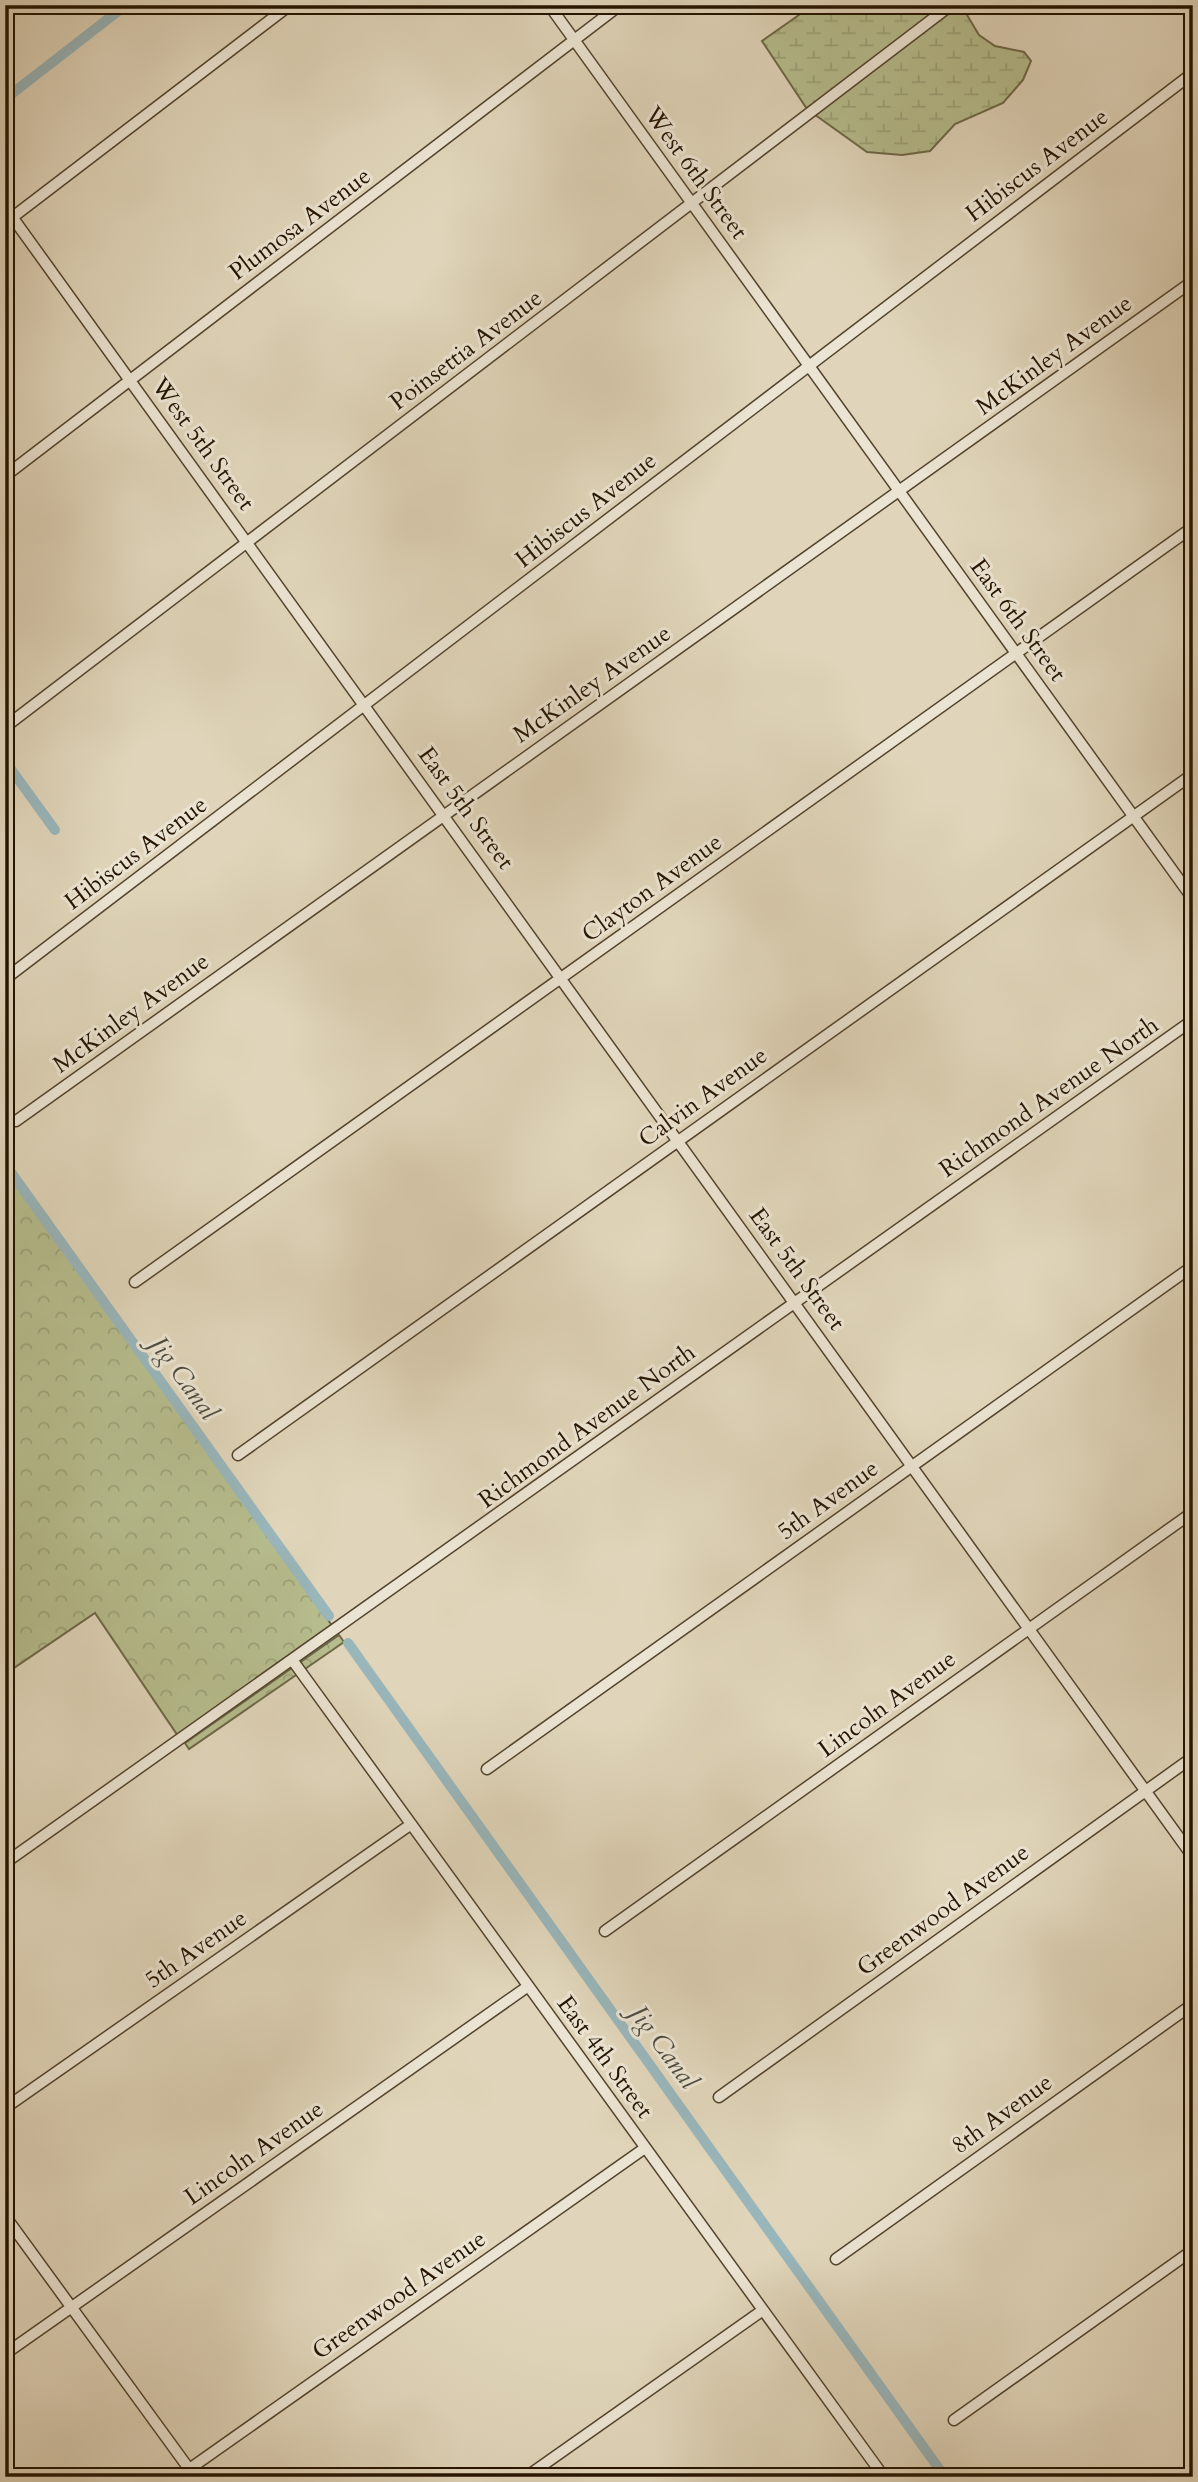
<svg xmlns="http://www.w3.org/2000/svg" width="1198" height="2482" viewBox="0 0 1198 2482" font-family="Cardo,serif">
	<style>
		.forest { fill: url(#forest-crowns); stroke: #6d6846; stroke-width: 2 }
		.wetland { fill: url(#wetland-marsh); stroke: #6d6846; stroke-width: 2 }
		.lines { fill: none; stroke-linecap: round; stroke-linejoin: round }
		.canal { stroke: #99b6bb; stroke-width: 10 }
		.minor-casing { stroke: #53442e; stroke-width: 13 }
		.minor { stroke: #ebe4d2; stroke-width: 10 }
		.labels { text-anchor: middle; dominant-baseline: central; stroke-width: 6; stroke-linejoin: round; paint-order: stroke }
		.street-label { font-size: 24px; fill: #241400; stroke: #ebe4d2 }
		.water-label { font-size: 26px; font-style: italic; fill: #4d4d41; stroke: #ebe4d2 }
	</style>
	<defs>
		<pattern id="forest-crowns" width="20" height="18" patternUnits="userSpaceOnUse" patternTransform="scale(1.75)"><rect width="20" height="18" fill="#b6bc8d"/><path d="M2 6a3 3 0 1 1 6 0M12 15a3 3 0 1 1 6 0" fill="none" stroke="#9ca178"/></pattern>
		<pattern id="wetland-marsh" width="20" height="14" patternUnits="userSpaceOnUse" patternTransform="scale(1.75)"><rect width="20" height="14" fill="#b6bc8d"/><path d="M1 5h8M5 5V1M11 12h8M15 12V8" fill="none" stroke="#9ca178"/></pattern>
	</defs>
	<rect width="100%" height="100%" fill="#e0d5ba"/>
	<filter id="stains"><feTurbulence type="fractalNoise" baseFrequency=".00286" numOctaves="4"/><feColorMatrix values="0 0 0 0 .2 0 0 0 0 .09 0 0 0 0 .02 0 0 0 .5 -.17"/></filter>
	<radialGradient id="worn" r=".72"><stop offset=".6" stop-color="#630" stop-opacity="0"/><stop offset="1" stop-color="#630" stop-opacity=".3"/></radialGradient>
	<path class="forest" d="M5 1160 333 1627 178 1736 95 1613 5 1674Z
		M339 1635 344 1642 189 1749 185 1743Z"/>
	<path class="wetland" d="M803 5H961L979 35 995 46 1024 52 1031 61 1023 80 1003 103 955 124 930 151 902 155 867 152 807 109 762 41 806 10Z"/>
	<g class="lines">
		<path class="canal" d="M5 99 126 5
			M5 761 55 830
			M5 1164 329 1616
			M348 1643 945 2477"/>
		<g class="minor-casing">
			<path id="minor" d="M549 5 1193 899
				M5 207 1193 1857
				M5 223 290 5
				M5 476 620 5
				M5 727 951 5
				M5 979 1193 73
				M16 1121 1193 281
				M135 1282 1193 527
				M238 1455 1193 774
				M293 1661 884 2477
				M487 1769 1193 1266
				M5 1863 1193 1020
				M605 1931 1193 1512
				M719 2097 1193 1757
				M5 2108 410 1825
				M5 2216 195 2477
				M836 2259 1193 2004
				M5 2354 527 1987
				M954 2420 1193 2250
				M178 2477 645 2148
				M526 2477 763 2310"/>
		</g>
		<use href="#minor" class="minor"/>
	</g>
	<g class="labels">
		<g class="street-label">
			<text transform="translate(1037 165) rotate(-37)">Hibiscus Avenue</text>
			<text transform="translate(696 173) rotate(54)">West 6th Street</text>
			<text transform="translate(300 224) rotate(-37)">Plumosa Avenue</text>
			<text transform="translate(466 350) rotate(-37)">Poinsettia Avenue</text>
			<text transform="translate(1054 355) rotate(-36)">McKinley Avenue</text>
			<text transform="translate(203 444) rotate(54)">West 5th Street</text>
			<text transform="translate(586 510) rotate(-38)">Hibiscus Avenue</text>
			<text transform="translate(1018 620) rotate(54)">East 6th Street</text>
			<text transform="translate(592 684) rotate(-35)">McKinley Avenue</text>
			<text transform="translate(466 808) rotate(54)">East 5th Street</text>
			<text transform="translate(136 853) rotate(-37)">Hibiscus Avenue</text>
			<text transform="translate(652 888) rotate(-36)">Clayton Avenue</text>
			<text transform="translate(131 1013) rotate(-36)">McKinley Avenue</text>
			<text transform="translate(703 1097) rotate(-36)">Calvin Avenue</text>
			<text transform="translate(1049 1097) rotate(-35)">Richmond Avenue North</text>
			<text transform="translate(797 1269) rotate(54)">East 5th Street</text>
			<text transform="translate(587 1426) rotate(-36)">Richmond Avenue North</text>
			<text transform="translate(828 1500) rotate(-36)">5th Avenue</text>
			<text transform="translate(887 1704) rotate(-36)">Lincoln Avenue</text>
			<text transform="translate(943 1910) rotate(-36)">Greenwood Avenue</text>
			<text transform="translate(196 1949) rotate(-35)">5th Avenue</text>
			<text transform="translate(605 2057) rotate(54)">East 4th Street</text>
			<text transform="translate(1002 2114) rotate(-36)">8th Avenue</text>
			<text transform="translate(254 2153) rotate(-35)">Lincoln Avenue</text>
			<text transform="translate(399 2295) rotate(-35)">Greenwood Avenue</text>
		</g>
		<g class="water-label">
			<text transform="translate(184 1378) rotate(54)">Jig Canal</text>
			<text transform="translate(664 2047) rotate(54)">Jig Canal</text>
		</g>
	</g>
	<rect width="1198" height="2482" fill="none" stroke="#e0d5ba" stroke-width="28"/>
	<rect x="7" y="7" width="1184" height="2468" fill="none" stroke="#241400" stroke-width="3.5"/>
	<rect x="14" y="14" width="1170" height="2454" fill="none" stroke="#241400" stroke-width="2"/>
	<rect width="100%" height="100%" filter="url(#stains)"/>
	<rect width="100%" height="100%" fill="url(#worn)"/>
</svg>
